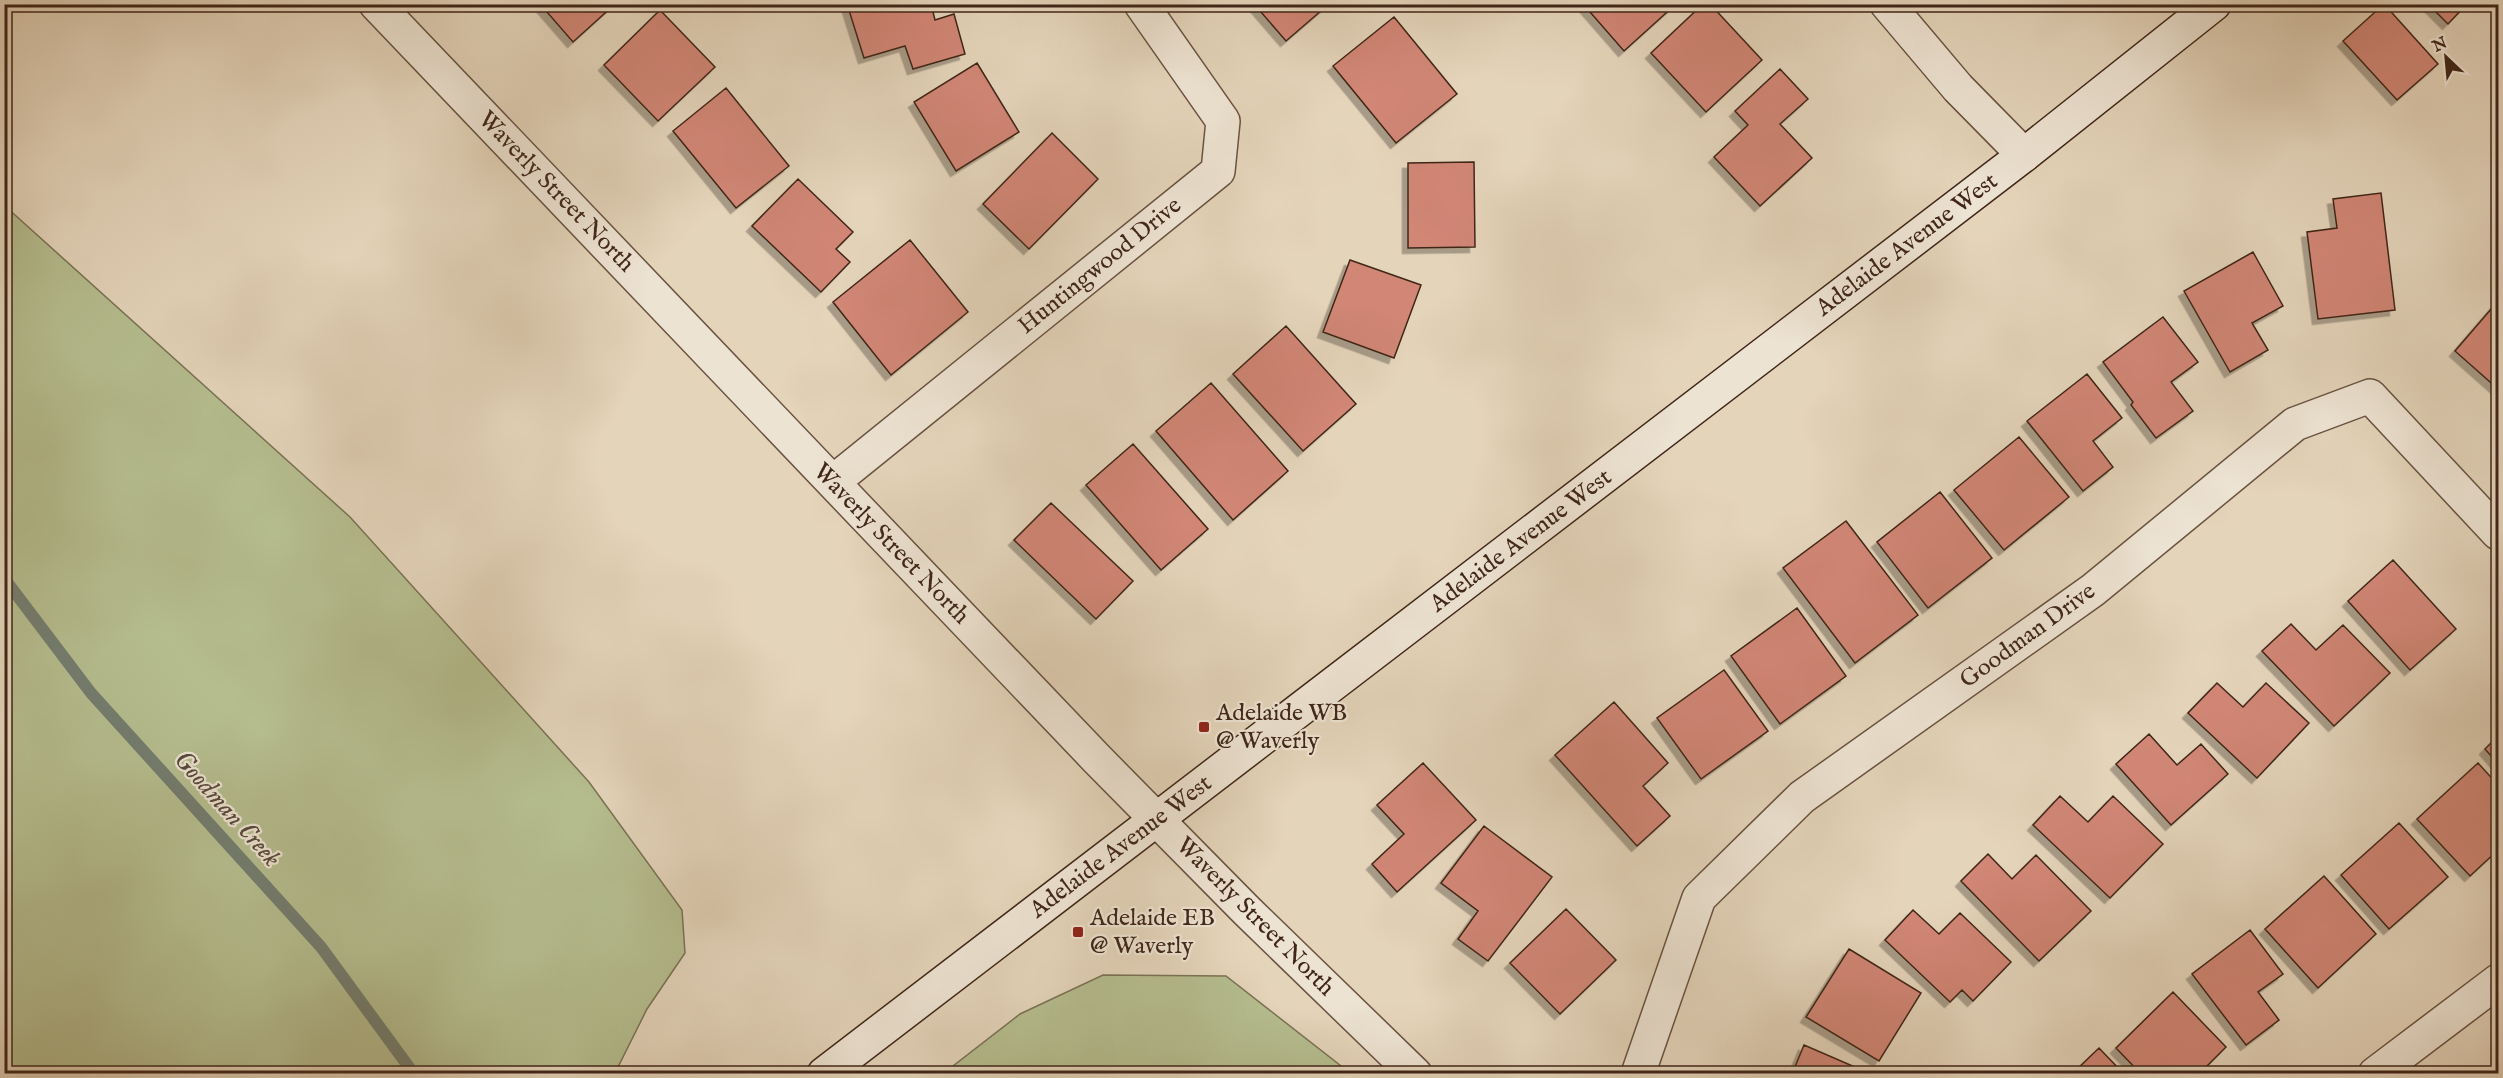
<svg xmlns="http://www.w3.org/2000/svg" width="2503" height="1078" viewBox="0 0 2503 1078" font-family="'IM FELL English',serif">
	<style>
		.green { fill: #b5bd8f; stroke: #7a7254; stroke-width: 1.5 }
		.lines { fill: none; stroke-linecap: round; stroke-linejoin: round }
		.stream { stroke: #747e70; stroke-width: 12 }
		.building { fill: #d18676; stroke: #402619; stroke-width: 1.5; filter: url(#shadow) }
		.street-casing { stroke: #695241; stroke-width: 36 }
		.secondary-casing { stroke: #402619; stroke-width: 36 }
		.street { stroke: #ede3d2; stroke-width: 33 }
		.secondary { stroke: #ede3d2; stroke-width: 33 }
		.poi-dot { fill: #8f2418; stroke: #ede3d2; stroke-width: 2 }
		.labels { text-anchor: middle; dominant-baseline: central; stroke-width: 4.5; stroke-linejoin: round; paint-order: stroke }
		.street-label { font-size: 24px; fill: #402619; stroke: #ede3d2 }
		.poi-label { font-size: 24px; fill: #402619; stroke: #ede3d2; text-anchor: start }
		.water-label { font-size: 26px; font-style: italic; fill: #564b3d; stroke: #ede3d2 }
	</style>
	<defs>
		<filter id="shadow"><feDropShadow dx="-5.5" dy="5.5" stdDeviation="0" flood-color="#0004"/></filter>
	</defs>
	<rect width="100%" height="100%" fill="#e4d4ba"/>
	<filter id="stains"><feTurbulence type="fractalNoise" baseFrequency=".00333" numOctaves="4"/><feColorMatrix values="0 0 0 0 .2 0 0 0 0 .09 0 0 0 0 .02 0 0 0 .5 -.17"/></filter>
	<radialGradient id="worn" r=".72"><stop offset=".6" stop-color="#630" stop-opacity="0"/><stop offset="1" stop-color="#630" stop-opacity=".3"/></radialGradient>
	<path class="green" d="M5 206 350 517 589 782 682 910 685 953 647 1009 615 1073H5Z
		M1103 975 1226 976 1350 1073H944L1020 1014Z"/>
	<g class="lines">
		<path class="stream" d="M4 578 91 693 321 947 414 1074"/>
	</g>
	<path class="building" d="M540 4H615L573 42Z
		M847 4H931L935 20 954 14 965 54 913 69 905 46 864 58Z
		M1254 4H1329L1286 41Z
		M1583 4H1676L1624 51Z
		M1703 4H1710L1762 60 1706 112 1651 53Z
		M2384 4 2438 64 2397 100 2343 41Z
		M2428 4H2467L2448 24Z
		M660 10 715 67 658 121 604 65Z
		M1394 17 1457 94 1396 143 1333 66Z
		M977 63 1019 132 956 171 914 102Z
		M1780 69 1808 99 1780 124 1812 158 1760 206 1714 157 1748 125 1735 111Z
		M726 88 789 166 736 208 673 131Z
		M1052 133 1098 179 1029 249 983 204Z
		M1474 162 1475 247 1408 248V163Z
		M798 179 853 232 836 249 850 262 821 292 752 226Z
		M2381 193 2395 310 2318 319 2307 232 2337 228 2333 199Z
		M910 240 968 312 891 375 833 302Z
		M2253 252 2283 306 2252 323 2268 350 2230 372 2184 291Z
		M1350 260 1421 285 1394 358 1323 332Z
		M2498 301V389L2455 351Z
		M2163 317 2198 362 2171 382 2193 411 2156 438 2131 405 2133 402 2103 362Z
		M1286 326 1356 404 1303 451 1233 374Z
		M2087 374 2122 418 2093 441 2113 467 2083 491 2027 421Z
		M1211 383 1288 471 1233 520 1156 431Z
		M2019 437 2069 497 2004 550 1954 490Z
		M1133 444 1208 529 1161 570 1086 485Z
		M1940 492 1992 558 1928 608 1877 542Z
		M1051 503 1133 581 1096 619 1014 540Z
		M1846 521 1918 615 1855 663 1783 568Z
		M2393 560 2456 629 2410 670 2348 601Z
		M1797 608 1846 676 1780 724 1731 656Z
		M2291 624 2316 650 2343 625 2390 673 2334 726 2262 651Z
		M1724 670 1768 731 1701 779 1657 718Z
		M2217 683 2243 707 2266 683 2309 723 2257 778 2188 713Z
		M1614 702 1668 763 1643 786 1670 816 1637 846 1555 755Z
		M2149 734 2177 765 2201 744 2228 774 2171 825 2116 764Z
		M2498 736V764L2485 749Z
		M1423 763 1476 820 1397 892 1372 864 1404 834 1377 805Z
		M2478 763 2498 785V850L2470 876 2417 819Z
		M2060 796 2088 822 2113 796 2163 844 2110 898 2033 825Z
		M2399 823 2448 877 2389 929 2341 875Z
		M1484 826 1552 877 1488 961 1458 939 1478 911 1441 883Z
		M1988 854 2012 879 2036 855 2091 911 2039 961 1961 881Z
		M2324 876 2376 934 2318 988 2265 929Z
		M1566 909 1616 960 1560 1014 1510 963Z
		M1913 910 1939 934 1960 913 2011 962 1973 1001 1962 990 1950 1002 1885 940Z
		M2250 930 2283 974 2258 992 2279 1020 2246 1045 2192 974Z
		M1849 949 1921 993 1879 1061 1806 1017Z
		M2173 992 2226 1047 2199 1074H2141L2116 1048Z
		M1804 1045 1871 1074H1792Z
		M2099 1048 2124 1074H2072Z"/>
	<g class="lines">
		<g class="street-casing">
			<path id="street" d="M376 4 1097 759 1247 911 1415 1074
				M1887 4 1958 88 2024 155
				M833 482 1218 171 1223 121 1141 4
				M1638 1074 1699 898 1802 797 2093 590 2295 424 2370 396 2498 533
				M2375 1074 2498 981"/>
		</g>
		<g class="secondary-casing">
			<path id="secondary" d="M824 1074 2024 155 2214 4"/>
		</g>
		<use href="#street" class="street"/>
		<use href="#secondary" class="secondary"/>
	</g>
	<g class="poi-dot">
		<rect x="1198" y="721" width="12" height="12" rx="3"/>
		<rect x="1072" y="926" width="12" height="12" rx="3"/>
	</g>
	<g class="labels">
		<g class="street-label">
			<text transform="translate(556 192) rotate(46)">Waverly Street North</text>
			<text transform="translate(1907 245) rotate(-37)">Adelaide Avenue West</text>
			<text transform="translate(1100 266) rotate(-39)">Huntingwood Drive</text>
			<text transform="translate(1521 541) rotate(-37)">Adelaide Avenue West</text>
			<text transform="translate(891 544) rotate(46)">Waverly Street North</text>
			<text transform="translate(2028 636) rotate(-36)">Goodman Drive</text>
			<text transform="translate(1121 847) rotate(-37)">Adelaide Avenue West</text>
			<text transform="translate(1255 917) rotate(45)">Waverly Street North</text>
		</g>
		<g class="poi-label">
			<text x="1216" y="713">Adelaide WB<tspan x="1216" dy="28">@ Waverly</tspan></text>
			<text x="1090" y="918">Adelaide EB<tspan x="1090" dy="28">@ Waverly</tspan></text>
		</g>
		<g class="water-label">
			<text transform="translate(227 809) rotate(48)">Goodman Creek</text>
		</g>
	</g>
	<rect width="2503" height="1078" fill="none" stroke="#e4d4ba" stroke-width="24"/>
	<rect x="6" y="6" width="2491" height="1066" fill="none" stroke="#402619" stroke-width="3"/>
	<rect x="12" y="12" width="2479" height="1054" fill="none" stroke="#402619" stroke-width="1.5"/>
	<g transform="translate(2446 57) rotate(334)" stroke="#ede3d2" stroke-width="4.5" paint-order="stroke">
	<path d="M0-4.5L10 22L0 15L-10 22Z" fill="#402619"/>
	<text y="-9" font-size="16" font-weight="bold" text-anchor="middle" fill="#402619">N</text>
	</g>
	<rect width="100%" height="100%" filter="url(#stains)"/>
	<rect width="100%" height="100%" fill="url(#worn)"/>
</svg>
